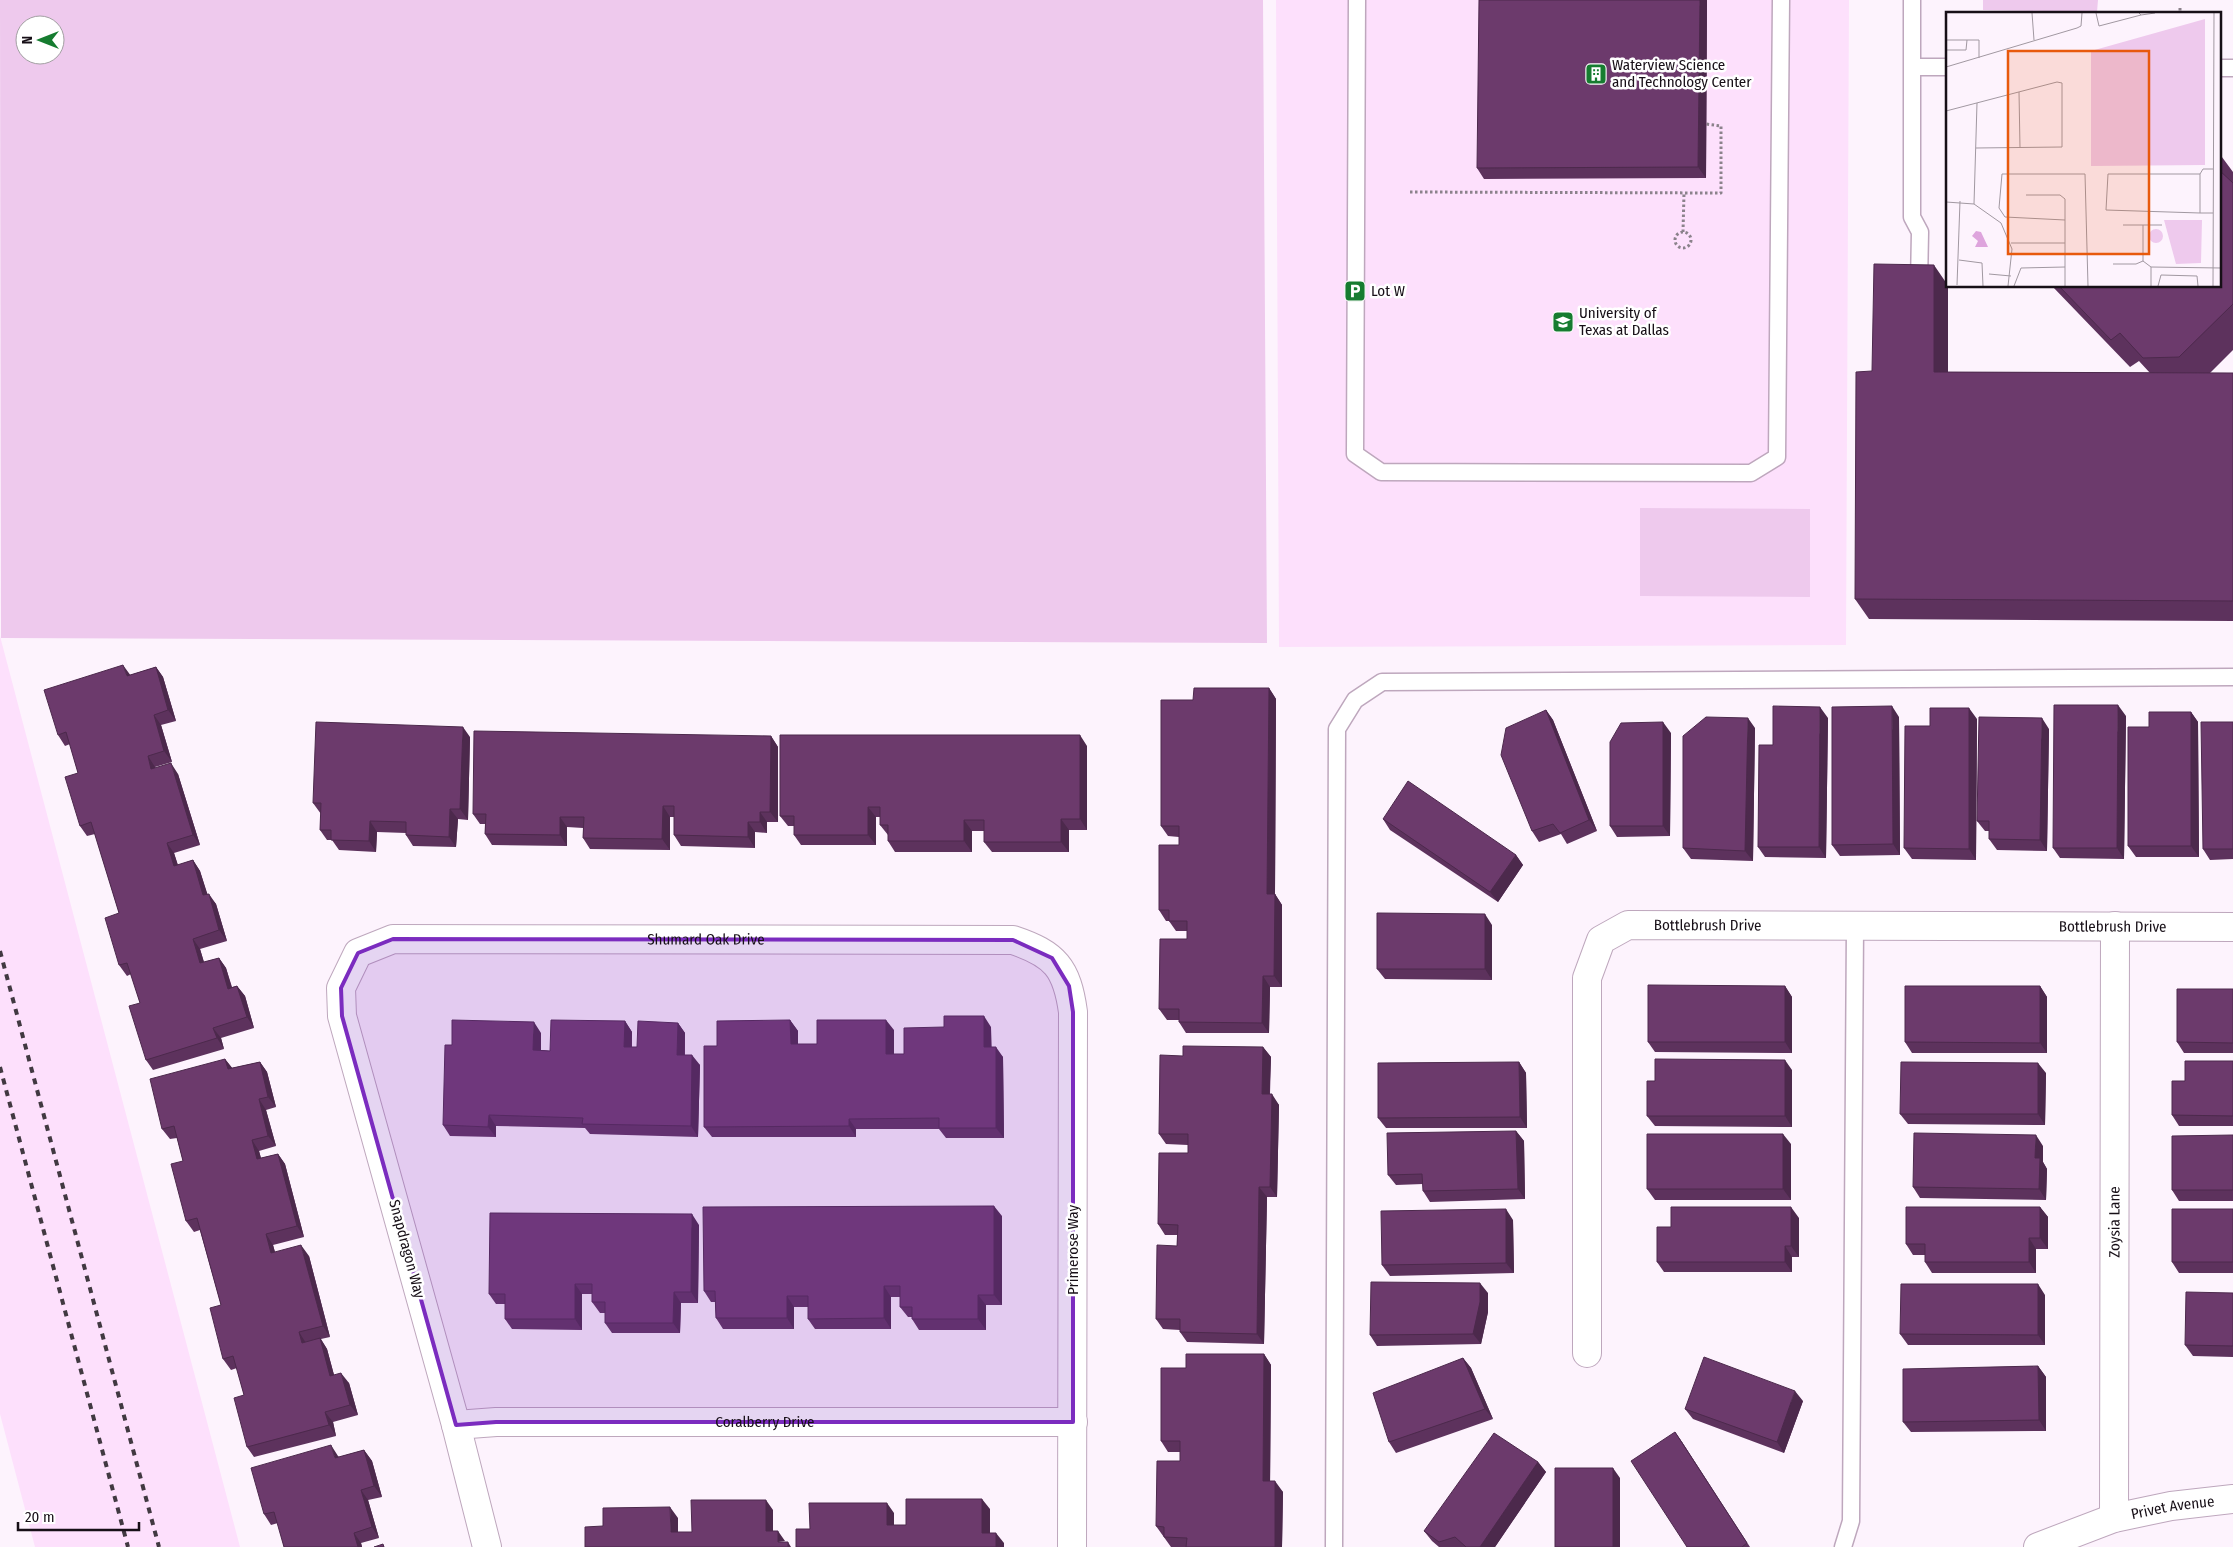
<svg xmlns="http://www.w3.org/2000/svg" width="2233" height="1547" viewBox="0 0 2233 1547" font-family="'Fira Sans Condensed',sans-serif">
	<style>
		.built { fill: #fde0fc }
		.green { fill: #eec9ed; fill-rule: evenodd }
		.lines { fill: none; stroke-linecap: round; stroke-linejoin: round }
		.service-casing { stroke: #bea7bd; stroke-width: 19 }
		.minor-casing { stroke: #bea7bd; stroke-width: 30 }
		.path { stroke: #8b828b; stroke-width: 3; stroke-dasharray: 2.5 2.5; stroke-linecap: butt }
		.service { stroke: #fff; stroke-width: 16 }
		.minor { stroke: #fff; stroke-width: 28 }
		.rail { stroke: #413941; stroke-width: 4; stroke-dasharray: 6 6; stroke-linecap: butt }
		.wall { fill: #5d325d }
		.shaded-wall { fill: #4c294c }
		.building { fill: #6c3a6c; stroke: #4c294c }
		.marked { fill: #7b2cbf; fill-opacity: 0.2; stroke: #7b2cbf; stroke-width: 4; stroke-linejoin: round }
		.labels { text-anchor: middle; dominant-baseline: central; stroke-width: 5; stroke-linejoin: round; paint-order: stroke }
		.poi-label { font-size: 15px; fill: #170f17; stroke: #fff; text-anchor: start }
		.street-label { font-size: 15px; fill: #170f17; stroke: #fff }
		.inset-road { fill: none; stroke: #a198a1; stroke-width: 1 }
		.view { fill: #e8590c; fill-opacity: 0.15; stroke: #e8590c; stroke-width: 2.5 }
		.inset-edge { fill: none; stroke: #170f17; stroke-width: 2.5 }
	</style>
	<rect width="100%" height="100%" fill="#fdf3fd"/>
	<path class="built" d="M1276 0H1849L1846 645 1279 647Z
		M0 636 5 655 240 1547H35L0 1414Z"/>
	<path class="green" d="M0 0H1263L1267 643 1 638ZM25 25H55V55H25Z
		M1983 0H2098L2097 12 1983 10Z
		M1640 508 1810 509V597L1640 596Z"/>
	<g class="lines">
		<g class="service-casing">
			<path id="service" d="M1357 0 1355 454 1381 472 1751 473 1777 457 1781 0
				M1912 0V67
				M2219 68H2233
				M1919 284 1920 232 1912 217V67H1947
				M1334 1547 1337 729 1355 700 1382 682 2233 677
				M1843 1547 1851 1521 1855 926"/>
		</g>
		<g class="minor-casing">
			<g id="minor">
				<path id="s1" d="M1587 1353V978L1601 940 1628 925 2233 927"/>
				<path id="s2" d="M456 1425 496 1422H1073"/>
				<path id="s3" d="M2114 1518 2115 926"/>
				<path id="s4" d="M487 1547 456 1425 342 1016 341 988 358 953 393 939 1013 940C1055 954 1067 968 1073 1012L1072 1547"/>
				<path id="s5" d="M2038 1547 2114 1518 2171 1506 2233 1499"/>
			</g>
		</g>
		<path class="path" d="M2180 8V14
			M1410 192 1721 193V126L1706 124
			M1683 232 1684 193
			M1675 240a8 8 0 1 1 16 0a8 8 0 1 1-16 0Z"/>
		<use href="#service" class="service"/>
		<use href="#minor" class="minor"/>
		<path class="rail" d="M0 951 159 1547
			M0 1067 128 1547"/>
	</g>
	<path class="wall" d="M1707 0 1706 178 1484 179 1477 168Z
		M2219 153 2233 172V350L2210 373H2233V621L1869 619 1855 599 1872 371 1948 286V372L2150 373 2139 361 2130 367 2052 286H2219Z
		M156 667 163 677 176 721 161 725 172 762 155 767V768L178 774 200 845 174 853 178 865 193 860 200 871 207 894 216 904 227 941 200 949 204 962 219 958 226 968 232 987 237 986 245 996 254 1028 221 1038 224 1049 153 1070 146 1060 140 1003 131 974 127 976 119 965V913L95 834 87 836 80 826 78 773 70 744 65 746 58 735 130 675Z
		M1269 688 1276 699 1275 894 1282 905V987H1270L1269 1033H1186L1179 1022V1020H1167L1159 1009 1187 939V931H1176L1169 921H1166L1159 910 1179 845V837L1168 836 1161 826 1193 700Z
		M1546 710 1553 720 1597 831 1567 844 1561 834 1539 842 1532 831Z
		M2191 712 2198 722 2199 857H2136L2128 846 2149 727Z
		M2126 716 2124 859 2060 858 2053 848Z
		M1899 717 1900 855 1840 856 1832 845Z
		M1828 718 1826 858 1765 857 1758 847Z
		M1977 719 1976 860 1912 859 1904 848 1930 726Z
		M2233 722V859L2210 860 2203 849Z
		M1755 728 1753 861 1691 859 1683 848Z
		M2049 729 2047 851 1997 850 1989 839V831H1985L1977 821Z
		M1671 733 1670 836 1617 837 1610 826Z
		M771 736 778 747V822H767V833L755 832V848L681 846 674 835V817H670V850L590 849 583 838V828L567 827V846L492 845 485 834V824H480L473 814Z
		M470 737 468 820 458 819 456 847 413 846 406 835V833L377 832 376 852 339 850 332 840H327L320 830 321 814 313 803Z
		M1087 746V830H1069V852H992L984 842V831H972V852H895L888 841V835L880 825V817H876V845H801L794 835V826H788L780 816Z
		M1383 819 1516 855 1523 865 1498 902 1390 830Z
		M1492 925V980L1385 979 1377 969Z
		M1785 986 1792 997V1053L1655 1052 1648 1042Z
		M2040 986 2047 997V1053H1912L1905 1042Z
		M2233 989V1053H2184L2177 1042Z
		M790 1020 798 1031V1044H817L894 1030V1054H904L991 1027V1047L1003 1057 1004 1138H946L939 1129H856V1137H712L704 1127 717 1046Z
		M625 1021 632 1032V1047H637L678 1023 685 1033V1055L700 1065 698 1137 590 1134 585 1128 496 1126V1137L450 1136 443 1125 452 1045 541 1033V1050L550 1051Z
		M1263 1047 1271 1057 1270 1094 1279 1105 1277 1197H1267L1264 1344 1187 1342 1180 1332V1330L1163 1329 1156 1319 1177 1246V1235H1165L1158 1224 1188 1153V1145L1166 1144 1159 1134 1183 1056Z
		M225 1059 232 1068 260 1062 267 1072 276 1107 266 1110 276 1146 259 1151 261 1158 278 1154 285 1164 304 1237 273 1245 275 1252 309 1256 330 1337 321 1339 327 1349 334 1375 349 1383 358 1415 333 1422 336 1436 254 1457 247 1447 244 1395 237 1368 231 1370 223 1359 221 1305 200 1230 194 1232 186 1221 183 1161 177 1138 170 1139 162 1129Z
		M2233 1061V1126H2179L2172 1115 2185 1081Z
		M1519 1062 1526 1073 1527 1128H1386L1378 1118Z
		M1792 1070V1127L1655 1126 1647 1116Z
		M2046 1073 2045 1125 1908 1124 1900 1114Z
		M1516 1131 1524 1141 1525 1199 1430 1202 1423 1191V1184L1396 1185 1388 1175Z
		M2233 1135V1201H2179L2172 1190Z
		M1791 1144V1200H1655L1647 1189Z
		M2043 1146V1162L2047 1169 2046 1200 1920 1198 1913 1187Z
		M2040 1207 2048 1217V1249H2036V1273H1932L1925 1262V1255H1913L1906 1244Z
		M2233 1209V1273H2179L2172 1262Z
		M1002 1216V1305H986V1330H919L912 1319V1317H908L900 1307V1297H891V1329H815L808 1319V1307H794V1329H723L716 1318 715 1302H711L704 1291Z
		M1799 1218V1257H1792V1272H1664L1657 1262 1671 1227Z
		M1513 1220 1514 1273 1390 1276 1382 1265Z
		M699 1225 698 1303H681L680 1333H612L605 1323V1313H600L592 1302V1294H582V1330L512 1329 505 1319V1304H496L489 1294Z
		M1488 1293V1312L1481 1344 1377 1346 1370 1335Z
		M2233 1293V1357L2193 1356 2185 1345Z
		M2045 1295V1345H1908L1900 1334Z
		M1264 1354 1271 1365 1270 1481 1283 1492 1282 1547H1171L1156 1526 1180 1461V1452H1168L1161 1441 1186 1368Z
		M1463 1358 1471 1368 1493 1419 1396 1453 1389 1442Z
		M2038 1366 2046 1377V1431L1911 1432 1903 1422Z
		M1803 1401 1784 1453 1693 1419 1685 1409Z
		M1675 1432 1682 1442 1750 1547H1687Z
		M364 1450 372 1461 382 1497 368 1500 379 1538 361 1543 362 1547H284L278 1523 271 1525 264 1514 338 1456 339 1457Z
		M1538 1462 1546 1472 1495 1547H1439L1432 1541 1424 1531Z"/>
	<path class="shaded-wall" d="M1700 0H1707L1706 178 1698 167Z
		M1934 265 1947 284V286H1948V392L1934 372Z
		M123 665 131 676H127Z
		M156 667 163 677 176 721 168 710Z
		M1269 688 1276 699 1275 894 1282 905V987L1274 976 1267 894Z
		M2118 705 2126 716 2124 859 2117 848Z
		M1892 706 1899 717 1900 855 1893 844Z
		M1820 707 1828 718 1826 858 1819 847Z
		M1969 708 1977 719 1976 860 1969 849Z
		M1546 710 1553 720 1597 831 1589 820Z
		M2191 712 2198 722 2199 857 2191 846Z
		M154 715 161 725 172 762 164 751Z
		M1748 718 1755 728 1753 861 1745 851Z
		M2042 718 2049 729 2047 851 2040 840Z
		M1663 722 1671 733 1670 836 1663 826Z
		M463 727 470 737 468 820 460 809Z
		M1080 735 1087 746V830L1080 819Z
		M771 736 778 747V822L770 812Z
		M148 756 155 767 158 780 151 769Z
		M171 763 178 774 200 845 193 835Z
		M663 806 670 817V850L662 839Z
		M868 807 876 817V845L868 835Z
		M450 809 458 819 456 847 449 837Z
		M760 812 767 822V833L760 822Z
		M560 817 567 827V846L560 835Z
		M1061 819 1069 830V852L1061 842Z
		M964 820 972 831V852L964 841Z
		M370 821 377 832 376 852 369 841Z
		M748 822 755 832V848L748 837Z
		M167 843 174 853 181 876 174 866Z
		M1516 855 1523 865 1498 902 1490 892Z
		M193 860 200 871 211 905 203 895Z
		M209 894 216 904 227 941 219 930Z
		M1485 914 1492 925V980L1485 969Z
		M193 939 200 949 207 973 200 963Z
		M219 958 226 968 235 999 228 989Z
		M1263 976 1270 987 1269 1033 1262 1023Z
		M237 986 245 996 254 1028 247 1017Z
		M1785 986 1792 997V1053L1785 1042Z
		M2040 986 2047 997V1053L2040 1043Z
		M984 1016 991 1027 992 1057 984 1047Z
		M790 1020 798 1031V1055L791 1044Z
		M886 1020 894 1030V1064L886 1054Z
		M625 1021 632 1032 631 1058 624 1047Z
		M534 1022 541 1033V1061L533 1050Z
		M678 1023 685 1033 684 1065 677 1055Z
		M213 1028 221 1038 224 1049 217 1038Z
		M996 1047 1003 1057 1004 1138 996 1128Z
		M1263 1047 1271 1057 1269 1105 1262 1094Z
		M692 1055 700 1065 698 1137 691 1126Z
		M225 1059 233 1069H228Z
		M1785 1060 1792 1070V1127L1785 1116Z
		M260 1062 267 1072 276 1107 268 1097Z
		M1519 1062 1526 1073 1527 1128 1520 1117Z
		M2038 1063 2046 1073 2045 1125 2038 1114Z
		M1272 1094 1279 1105 1277 1197 1270 1187Z
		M259 1099 266 1110 276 1146 268 1136Z
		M489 1115 496 1126V1137L488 1127Z
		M849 1119 856 1129V1137L849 1126Z
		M1516 1131 1524 1141 1525 1199 1518 1189Z
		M1783 1134 1791 1144V1200L1783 1189Z
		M2036 1135 2043 1146V1162L2047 1169 2046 1200 2039 1189 2035 1158Z
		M252 1140 259 1151 264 1170 257 1159Z
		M278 1154 285 1164 304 1237 297 1226Z
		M1259 1187 1267 1197 1264 1344 1257 1334Z
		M994 1206 1002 1216V1305L994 1295Z
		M1791 1207 1799 1218V1257L1791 1246Z
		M2040 1207 2048 1217V1249L2040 1238Z
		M1506 1209 1513 1220 1514 1273 1506 1263Z
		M692 1214 699 1225 698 1303 691 1292Z
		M266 1234 273 1245 278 1264 271 1253Z
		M2029 1238 2036 1249V1273L2029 1262Z
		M301 1245 309 1256 330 1337 323 1326Z
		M1785 1246 1792 1257V1272L1785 1262Z
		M1480 1283 1488 1293V1312L1481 1344 1473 1334Z
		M575 1284 582 1294V1330L575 1319Z
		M2038 1284 2045 1295V1345L2038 1335Z
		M884 1286 891 1297V1329L884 1318Z
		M674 1292 681 1303 680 1333 673 1323Z
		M978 1295 986 1305V1330L978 1319Z
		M787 1296 794 1307V1329L787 1318Z
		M299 1332 306 1343H302Z
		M320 1338 327 1349 337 1386 330 1376Z
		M1264 1354 1271 1365 1270 1492 1263 1481Z
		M1463 1358 1471 1368 1493 1419 1485 1409Z
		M2038 1366 2046 1377V1431L2039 1420Z
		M341 1373 349 1383 358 1415 350 1405Z
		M1795 1391 1803 1401 1784 1453 1777 1442Z
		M325 1412 333 1422 336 1436 329 1425Z
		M1675 1432 1682 1442 1750 1547Z
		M331 1445 338 1456 342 1469 335 1458Z
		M364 1450 372 1461 382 1497 374 1486Z
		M1538 1462 1546 1472 1495 1547H1480Z
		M1613 1468 1620 1478V1547H1613Z
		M1275 1481 1283 1492 1282 1547H1275Z
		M361 1490 368 1500 379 1538 372 1527Z
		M982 1499 990 1509V1544L982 1533Z
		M766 1500 773 1510V1541L766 1531Z
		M887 1503 894 1513V1536L887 1525Z
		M670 1507 678 1518V1543L671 1532Z
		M778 1531 785 1541 778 1542Z
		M354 1533 361 1543 362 1547H358Z
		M996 1533 1004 1543V1547H996Z
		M788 1542 791 1547H788Z"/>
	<path class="building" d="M1479 0H1700L1698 167 1477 168Z
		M2219 170 2233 183V304L2179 357 2143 358 2120 333 2111 340 2059 286H2219Z
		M1874 264 1934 265V372L2233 373V601L1855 599 1856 372 1872 371Z
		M123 665 127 676 156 667 168 710 154 715 164 751 148 756 151 769 171 763 193 835 167 843 174 866 193 860 203 895 209 894 219 930 193 939 200 963 219 958 228 989 237 986 247 1017 213 1028 217 1038 146 1060 129 1006 140 1003 127 963 119 965 105 918 119 913 91 822 80 826 65 777 78 773 66 732 58 735 44 690Z
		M1194 688H1269L1267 894H1275L1274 976H1263L1262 1023 1179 1022V1009H1159L1160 939H1187V921H1169V910H1159V845H1179V826H1161V700H1193Z
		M2054 705H2118L2117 848H2053Z
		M1773 706 1820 707 1819 847H1758L1759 745H1773Z
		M1892 706 1893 844 1832 845V707Z
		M1930 708H1969V849L1904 848 1905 726H1930Z
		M1546 710 1589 820 1560 833 1553 824 1532 831 1501 755 1506 728Z
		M2149 712H2191V846H2128V727H2149Z
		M1706 717 1748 718 1745 851 1683 848V736Z
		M1979 717 2042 718 2040 840 1989 839V821H1977Z
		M316 722 463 727 460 809H450L449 837 406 835V822L370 821 369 841 331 840V830H320L321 803H313Z
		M1663 722V826H1610V742L1621 723Z
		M2201 722H2233V849H2203Z
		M474 731 771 736 770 812H760V822H748V837L674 835V806H663L662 839 583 838 584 817H560V835L485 834 486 814H473Z
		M780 735H1080V819H1061V842H984V820H964V841H888V825H880V807H868V835H794V816H780Z
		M1408 781 1516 855 1490 892 1383 819Z
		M1377 913 1485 914V969H1377Z
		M1648 985 1785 986V1042H1648Z
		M1905 986H2040V1043L1905 1042Z
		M2177 989H2233V1043L2177 1042Z
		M944 1016H984V1047H996V1128H939V1118L849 1119V1126L704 1127V1046H717V1021L790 1020 791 1044H817V1020H886V1054H904V1028L944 1027Z
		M452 1020 534 1022 533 1050 550 1051 551 1020 625 1021 624 1047H637L638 1021 678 1023 677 1055H692L691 1126 582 1124 583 1118 489 1115 488 1127 443 1125 445 1045H452Z
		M1183 1046 1263 1047 1262 1094H1272L1270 1187H1259L1257 1334 1180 1332V1319H1156L1157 1245 1177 1246 1178 1225 1158 1224 1159 1153H1188V1134H1159L1160 1055 1183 1056Z
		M225 1059 228 1069 260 1062 268 1097 259 1099 268 1136 252 1140 257 1159 278 1154 297 1226 266 1234 271 1253 301 1245 323 1326 299 1332 302 1343 320 1338 330 1376 341 1373 350 1405 325 1412 329 1425 247 1447 234 1398 244 1395 233 1356 223 1359 210 1308 221 1305 197 1218 186 1221 171 1164 183 1161 174 1126 162 1129 150 1079Z
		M1655 1059 1785 1060V1116H1647V1081H1655Z
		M2185 1061H2233V1116L2172 1115V1081H2185Z
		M1519 1062 1520 1117 1378 1118V1063Z
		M1901 1062 2038 1063V1114H1900Z
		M1516 1131 1518 1189 1423 1191 1422 1174 1388 1175 1387 1133Z
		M1914 1133 2036 1135 2035 1158H2040L2039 1189 1913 1187Z
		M1647 1134H1783V1189H1647Z
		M2233 1135V1190H2172V1136Z
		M994 1206V1295H978V1319H912V1307H900V1286H884V1318L808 1319V1296H787V1318H716L715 1291H704L703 1207Z
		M1671 1207H1791V1246H1785V1262H1657V1227H1671Z
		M1906 1207H2040V1238H2029V1262H1925V1244H1906Z
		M1506 1209V1263L1382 1265 1381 1211Z
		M2172 1209H2233V1262H2172Z
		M490 1213 692 1214 691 1292H674L673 1323H605V1302H592V1284H575V1319H505V1294H489Z
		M1371 1282 1480 1283V1302L1473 1334 1370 1335Z
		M1901 1284H2038V1335L1900 1334Z
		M2186 1292 2233 1293V1346L2185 1345Z
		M1186 1354H1264L1263 1481H1275V1547H1186L1187 1538 1164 1537V1527L1156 1526 1157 1461H1180V1441H1161V1368H1186Z
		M1704 1357 1795 1391 1777 1442 1685 1409Z
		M1463 1358 1485 1409 1389 1442 1373 1393Z
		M2038 1366 2039 1420 1903 1422V1369Z
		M1675 1432 1747 1543 1742 1547H1687L1631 1461Z
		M1494 1433 1538 1462 1480 1547H1466L1455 1537 1439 1542 1424 1531Z
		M331 1445 335 1458 364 1450 374 1486 361 1490 372 1527 354 1533 358 1547H284L274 1512 264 1514 251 1468Z
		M1555 1468H1613V1547H1555Z
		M906 1499H982V1533H996V1547H796V1529H810L809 1503H887V1525H906Z
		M691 1500H766V1531H778V1542H788V1547H585V1527L603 1526V1508L670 1507 671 1532H692Z
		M383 1544 384 1547H374Z"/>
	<path class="marked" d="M393 939 1013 940 1052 958 1069 986 1073 1012V1422H496L456 1425 342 1016 341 988 358 953Z"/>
	<defs>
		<g id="building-square" transform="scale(1.125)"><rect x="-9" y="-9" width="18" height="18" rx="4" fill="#167c30" stroke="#fff"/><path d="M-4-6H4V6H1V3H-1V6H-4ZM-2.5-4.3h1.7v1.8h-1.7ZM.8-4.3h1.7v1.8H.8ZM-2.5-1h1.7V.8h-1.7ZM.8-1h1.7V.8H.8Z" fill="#fff"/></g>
		<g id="parking-square" transform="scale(1.125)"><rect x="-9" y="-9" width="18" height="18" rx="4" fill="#167c30" stroke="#fff"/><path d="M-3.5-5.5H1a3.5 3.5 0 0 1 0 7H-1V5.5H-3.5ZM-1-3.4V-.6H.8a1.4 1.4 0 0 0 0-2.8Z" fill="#fff"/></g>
		<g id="university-square" transform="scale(1.125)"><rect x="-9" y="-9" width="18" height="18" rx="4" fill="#167c30" stroke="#fff"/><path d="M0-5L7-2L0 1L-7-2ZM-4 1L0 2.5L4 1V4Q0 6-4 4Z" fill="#fff"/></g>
	</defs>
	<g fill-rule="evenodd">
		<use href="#building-square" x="1596" y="74"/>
		<use href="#parking-square" x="1355" y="291"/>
		<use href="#university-square" x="1563" y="322"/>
	</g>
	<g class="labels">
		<g class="poi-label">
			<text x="1612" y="65">Waterview Science<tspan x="1612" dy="17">and Technology Center</tspan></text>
			<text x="1371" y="291">Lot W</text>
			<text x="1579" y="313">University of<tspan x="1579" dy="17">Texas at Dallas</tspan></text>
		</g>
		<g class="street-label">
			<text stroke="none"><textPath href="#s1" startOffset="526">Bottlebrush Drive</textPath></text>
			<text stroke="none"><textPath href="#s1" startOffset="931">Bottlebrush Drive</textPath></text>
			<text stroke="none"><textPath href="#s4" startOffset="968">Shumard Oak Drive</textPath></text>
			<text stroke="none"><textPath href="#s3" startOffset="296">Zoysia Lane</textPath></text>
			<text transform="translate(407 1249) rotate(75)">Snapdragon Way</text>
			<text transform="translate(1073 1250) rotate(-90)">Primerose Way</text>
			<text stroke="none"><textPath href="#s2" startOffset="309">Coralberry Drive</textPath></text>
			<text stroke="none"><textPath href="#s5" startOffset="141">Privet Avenue</textPath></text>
		</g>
	</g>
	<g transform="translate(1946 12)">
		<rect width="275" height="275" fill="#fdf3fd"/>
		<path d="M259 7V153L145 154V39ZM218 208H256L255 251 230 252ZM203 224a7 7 0 1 1 14 0a7 7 0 1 1-14 0Z" fill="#eec9ed"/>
		<path d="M30 219 35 220 42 235H29L32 229 26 224Z" fill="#dea4dd"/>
		<path class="inset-road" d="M86 1 88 28M150 1 153 14 195 3M193 1 195 3 209 1M0 28H33V46M0 38H20L21 28M0 55 131 16 135 14 136 1M73 80 74 136M0 99 111 70 116 71V135L30 136M80 183H114L119 187V274M0 190 28 192 55 211 66 237 62 274M28 192 31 91M254 201 160 198 162 162H254M267 201H254V162L257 157H267M119 208 59 205 53 196 56 162H139L142 274M177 213H197V249L205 255M197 213H216M65 231H119M13 248 36 251 37 274M167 252H190L197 249M43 262 65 264M11 273 14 189M68 274 75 256 119 255M205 274V255L275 256M212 274 215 263 251 264 252 274M267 274 268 1"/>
		<path class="view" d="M62 39H203V242H62Z"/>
		<rect width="275" height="275" class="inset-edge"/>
	</g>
	<g transform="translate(40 40) rotate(270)"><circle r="24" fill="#ffffff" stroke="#a29fa2"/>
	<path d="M0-4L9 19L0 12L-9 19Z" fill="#167c30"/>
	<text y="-8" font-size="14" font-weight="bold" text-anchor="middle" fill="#170f17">N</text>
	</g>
	<path d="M18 1522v8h121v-8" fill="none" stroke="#170f17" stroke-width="2.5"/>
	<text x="25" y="1522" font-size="15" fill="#170f17" stroke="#ffffff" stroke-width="4" paint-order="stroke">20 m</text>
</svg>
